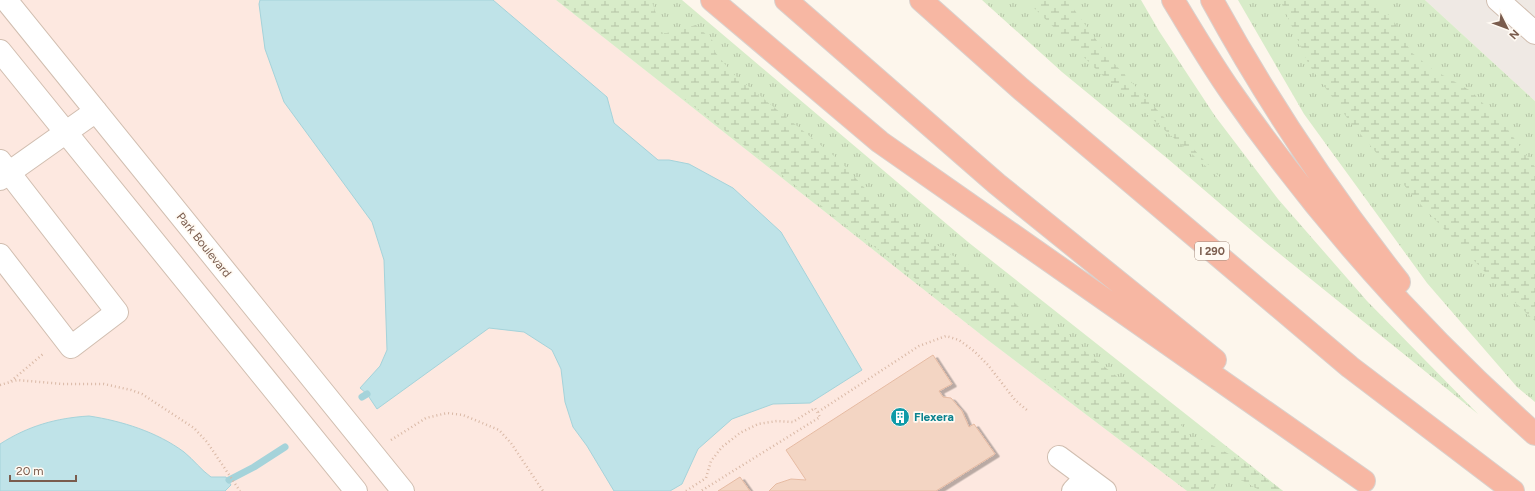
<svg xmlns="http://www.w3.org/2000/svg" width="1535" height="491" viewBox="0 0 1535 491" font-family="Figtree,sans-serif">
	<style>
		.commercial { fill: #fde8e0 }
		.industrial { fill: #efe9e4 }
		.grass { fill: url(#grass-tufts) }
		.wetland { fill: url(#wetland-marsh) }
		.water { fill: #bfe3e8; stroke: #a5d3da }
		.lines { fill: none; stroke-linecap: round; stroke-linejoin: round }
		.stream { stroke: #a5d3da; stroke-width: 7 }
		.building { fill: #f3d5c3; stroke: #e6bba3; filter: url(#shadow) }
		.minor-casing { stroke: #d1beb0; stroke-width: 24 }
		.highway-casing { stroke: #dad1cd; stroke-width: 24 }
		.path { stroke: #d9b8a5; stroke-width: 2.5; stroke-dasharray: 1 3; stroke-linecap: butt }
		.minor { stroke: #fff; stroke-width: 22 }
		.highway { stroke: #f7b7a3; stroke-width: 22 }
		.labels { text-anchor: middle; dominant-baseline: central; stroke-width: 3.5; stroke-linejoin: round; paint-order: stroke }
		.shield { fill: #fffaf3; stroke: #a28b7f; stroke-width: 1 }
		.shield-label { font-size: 11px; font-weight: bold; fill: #7a5c4d }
		.street-label { font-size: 12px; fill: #7a5c4d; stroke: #fffaf3 }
		.culture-label { font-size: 12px; font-weight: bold; fill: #0d838f; stroke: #fffaf3; text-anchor: start }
	</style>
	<defs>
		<pattern id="grass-tufts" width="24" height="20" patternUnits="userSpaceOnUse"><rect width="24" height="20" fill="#d8ecc9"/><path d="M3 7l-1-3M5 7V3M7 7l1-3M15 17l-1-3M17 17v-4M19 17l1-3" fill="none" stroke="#b4c2a5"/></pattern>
		<pattern id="wetland-marsh" width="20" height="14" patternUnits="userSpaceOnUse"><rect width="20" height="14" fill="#d8ecc9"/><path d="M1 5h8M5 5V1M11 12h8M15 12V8" fill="none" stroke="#b4c2a5"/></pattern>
		<filter id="shadow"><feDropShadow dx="4.5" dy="2.5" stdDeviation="0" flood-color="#0004"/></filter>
	</defs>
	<rect width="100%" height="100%" fill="#fdf6ec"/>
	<path class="commercial" d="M0 0H556L989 341 1187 491H0Z"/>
	<path class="industrial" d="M1425 0H1535V101Z"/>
	<path class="grass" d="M556 0H682L968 242 1283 491H1187L989 341Z
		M982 0H1141L1159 31 1215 116 1278 199 1367 301 1478 414 1265 242 1168 159 1062 72Z
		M1238 0H1425L1535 101V402L1517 387 1427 283 1304 114Z"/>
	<path class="wetland" d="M557 0H649L652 2 663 34 696 25 714 42 715 52 732 73 839 160 873 197 948 253 972 266 995 284 1019 307 1024 320 1044 323 1062 333 1120 379 1140 384 1183 420 1182 429 1192 441 1201 439 1242 461 1283 491H1261L1243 481 1225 475 1217 482 1213 491H1188Z
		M1026 0H1067L1111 60 1226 184 1101 74Z
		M1280 0H1370L1383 8 1397 26 1411 52 1432 69 1471 91 1506 127 1535 167V321L1506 294 1422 206 1350 122 1309 65Z"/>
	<path class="water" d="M260 0H493L607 97 614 123 658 160H669L689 164 733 188 781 232 862 370 810 403 773 404 732 419 698 449 682 484 670 491H614L587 446 573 427 565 402 561 369 552 350 524 332 489 328 377 409 367 394 360 388 380 366 387 350 384 260 372 222 284 102 265 49 259 4Z
		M89 416C122 421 157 432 184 452 194 460 201 470 211 477H226L231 485 225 491H0V444C28 426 56 418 89 416Z"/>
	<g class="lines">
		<path class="stream" d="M362 397 367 394
			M229 480 254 467 285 447"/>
	</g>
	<path class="building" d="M933 355 952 384 939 391 943 397 951 398 962 411 969 427 974 424 995 454 936 491H769L776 484 791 479 806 480 786 450Z
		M740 477 750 491H718Z"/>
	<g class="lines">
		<g class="minor-casing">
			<path id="minor" d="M6 0 403 491
				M1498 0 1535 33
				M0 51 356 491
				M0 161 117 312 71 347 0 255
				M0 179 96 111
				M1059 457 1105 491
				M1073 491 1086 477"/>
		</g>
		<g class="highway-casing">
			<path id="highway" d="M712 0 880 142 1364 481
				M786 0 997 184 1215 360
				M921 0 1021 89 1350 367 1513 491
				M1173 0C1192 31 1210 62 1231 92 1318 217 1420 332 1535 434
				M1212 0C1266 99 1329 193 1399 282"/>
		</g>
		<path class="path" d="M11 381 43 354
			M0 385 17 380 63 384H104L131 390 142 394 194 428 207 442 240 491
			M818 412 919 346 946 336 959 340 974 351 988 365 1015 400 1028 411
			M391 440 426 418 447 413 463 415 499 430 511 443 543 491
			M686 491 706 478 711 461 722 447 740 433 758 424 777 421 793 422 815 408 820 417 701 491"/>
		<use href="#minor" class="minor"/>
		<use href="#highway" class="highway"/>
	</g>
	<defs>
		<g id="building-disc" transform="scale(1)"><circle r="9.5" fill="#0f9aa8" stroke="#fffaf3"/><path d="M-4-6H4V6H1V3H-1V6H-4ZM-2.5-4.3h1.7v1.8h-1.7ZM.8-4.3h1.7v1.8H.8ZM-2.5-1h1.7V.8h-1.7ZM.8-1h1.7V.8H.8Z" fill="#fff"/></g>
	</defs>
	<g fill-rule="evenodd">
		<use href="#building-disc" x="900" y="417"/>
	</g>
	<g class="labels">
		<rect class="shield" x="1195" y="242" width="34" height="18" rx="3"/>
		<g class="shield-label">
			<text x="1212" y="251">I 290</text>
		</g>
		<g class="street-label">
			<text transform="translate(204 245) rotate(51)">Park Boulevard</text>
		</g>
		<g class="culture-label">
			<text x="914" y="417">Flexera</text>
		</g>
	</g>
	<g transform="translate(1507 28) rotate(132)" stroke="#fffaf3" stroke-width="3" paint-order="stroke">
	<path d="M0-3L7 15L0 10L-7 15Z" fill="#7a5c4d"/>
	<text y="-6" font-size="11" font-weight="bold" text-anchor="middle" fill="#7a5c4d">N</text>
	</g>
	<path d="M10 475v6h66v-6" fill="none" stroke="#7a5c4d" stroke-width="2"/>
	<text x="16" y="475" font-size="12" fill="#7a5c4d" stroke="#fffaf3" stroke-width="3" paint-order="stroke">20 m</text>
</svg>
